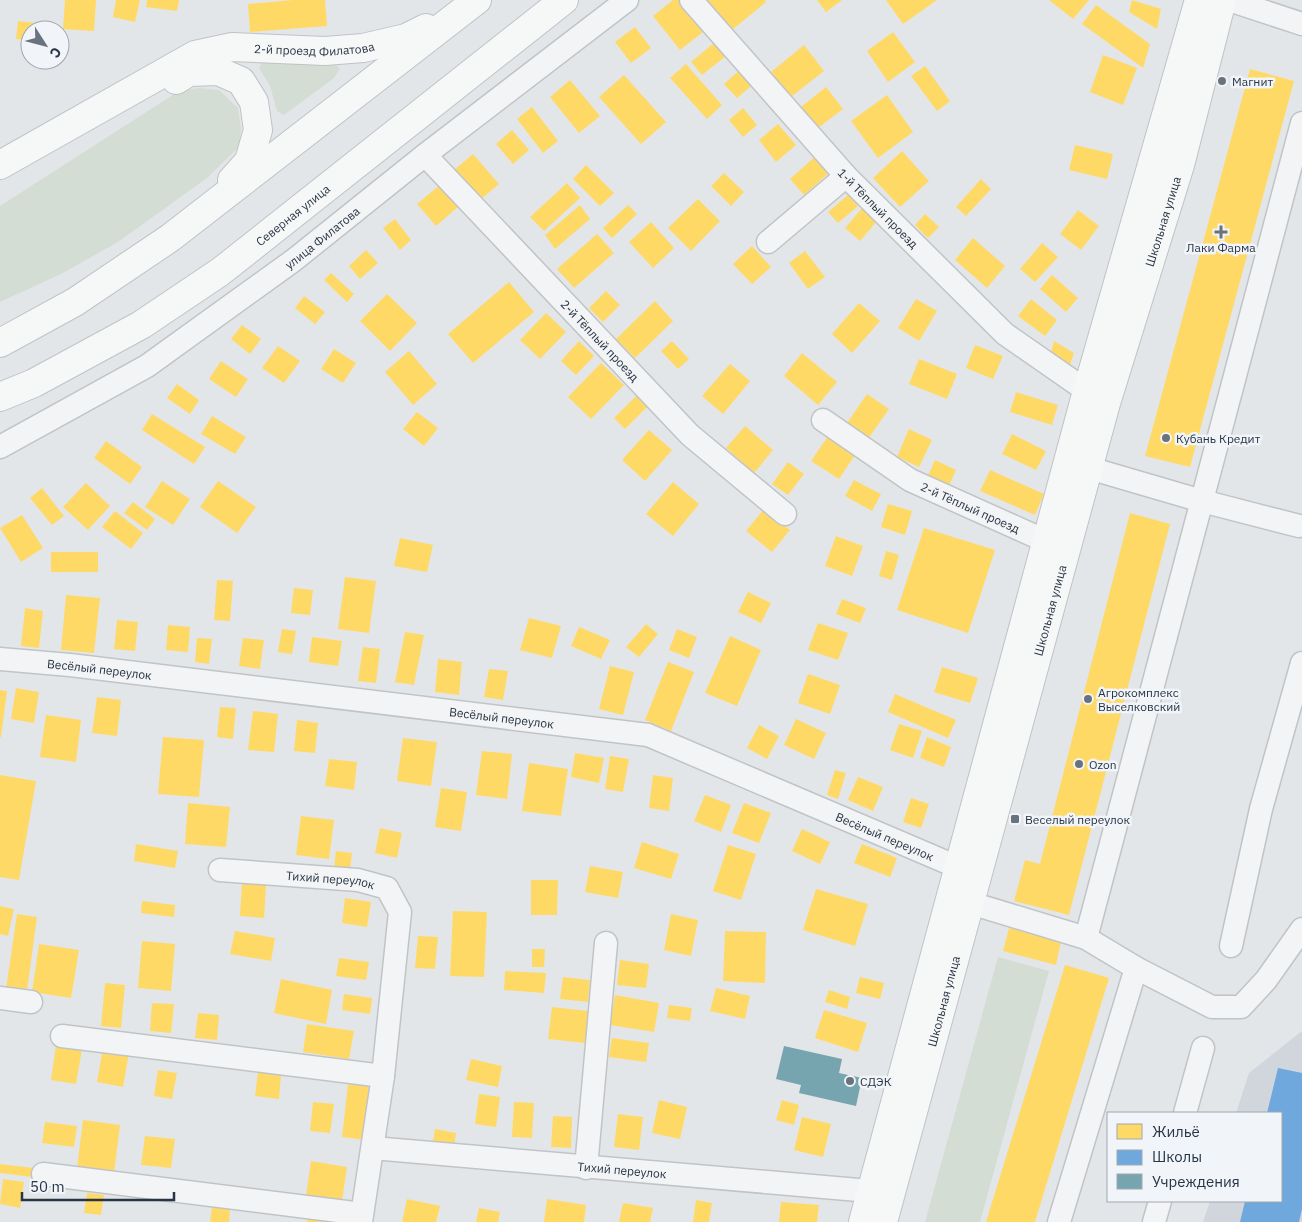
<svg xmlns="http://www.w3.org/2000/svg" width="1302" height="1222" viewBox="0 0 1302 1222" font-family="'IBM Plex Sans',sans-serif">
	<style>
		.built { fill: #d1d6dc }
		.green { fill: #d4ddd3 }
		.homes { fill: #ffd966 }
		.schools { fill: #6fa8dc }
		.public { fill: #76a5af }
		.lines { fill: none; stroke-linecap: round; stroke-linejoin: round }
		.minor-casing { stroke: #c1c4c7; stroke-width: 25 }
		.major-casing { stroke: #bfc3c6; stroke-width: 30 }
		.minor { stroke: #f2f4f5; stroke-width: 22 }
		.major { stroke: #f6f7f7; stroke-width: 28 }
		.poi-dot { fill: #69737e; stroke: #f1f4f8; stroke-width: 2 }
		.labels { text-anchor: middle; dominant-baseline: central; stroke-width: 5; stroke-linejoin: round; paint-order: stroke }
		.street-label { font-size: 12px; fill: #283544; stroke: #f1f4f8 }
		.poi-label { font-size: 12px; fill: #283544; stroke: #f1f4f8; text-anchor: start }
	</style>
	<rect width="100%" height="100%" fill="#e3e6e9"/>
	<path class="built" d="M1302 1031V1222H1203L1210 1201H1281V1113H1236L1249 1073Z"/>
	<path class="green" d="M262 62 335 65 340 68 334 78 284 115 277 111 270 86 259 68Z
		M199 88 219 90 238 108 241 129 239 147 207 178 118 242 61 274 0 302V206L179 91Z
		M998 957 1049 971 980 1222H925Z"/>
	<path class="homes" d="M65 0H96L94 31 63 29Z
		M116 0H140L135 22 113 17Z
		M147 0H179L177 11 146 7Z
		M293 0H325L327 26 250 32 248 4Z
		M673 0H684L707 29 680 50 653 16Z
		M707 0H765L766 2 732 30Z
		M817 0H842L826 12Z
		M886 0H937L903 24Z
		M1049 0H1089L1073 19Z
		M1132 0 1161 9 1157 29 1129 12Z
		M1096 5 1150 44 1143 68 1082 24Z
		M18 21 55 25 54 30H30V40L16 39Z
		M635 27 651 48 631 63 615 42Z
		M893 32 915 62 888 82 867 51Z
		M720 38 731 52 702 75 691 62Z
		M804 45 824 71 791 97 771 72Z
		M1103 55 1137 68 1123 105 1090 92Z
		M686 64 722 105 707 119 670 78Z
		M925 66 950 101 937 111 911 76Z
		M742 68 756 82 737 98 724 84Z
		M1250 69 1294 81 1190 467 1145 456Z
		M624 75 666 122 641 144 599 97Z
		M570 80 600 116 579 133 550 97Z
		M826 87 843 109 818 128 801 107Z
		M887 95 913 132 878 158 851 121Z
		M532 107 558 141 543 153 517 119Z
		M743 108 757 125 743 137 729 120Z
		M778 124 796 145 776 162 759 140Z
		M512 130 529 150 513 164 496 144Z
		M1075 145 1113 154 1107 179 1069 170Z
		M902 151 929 181 900 207 873 178Z
		M473 154 499 184 480 200 454 170Z
		M818 154 832 170 804 195 790 179Z
		M586 165 614 193 600 206 573 179Z
		M724 173 744 192 731 206 711 186Z
		M981 179 991 189 966 216 956 207Z
		M567 183 580 198 544 231 530 217Z
		M440 185 458 207 436 226 417 204Z
		M848 195 858 206 838 223 828 212Z
		M698 199 720 221 691 251 668 228Z
		M580 205 590 219 555 249 545 235Z
		M628 205 637 214 612 238 603 228Z
		M862 208 877 221 860 241 845 228Z
		M1078 210 1099 226 1081 250 1060 234Z
		M925 214 939 227 928 238 915 225Z
		M395 219 411 240 400 250 383 228Z
		M651 222 674 248 653 268 629 242Z
		M597 234 614 253 574 288 557 269Z
		M973 238 1005 266 987 288 955 260Z
		M1042 243 1058 257 1035 282 1020 269Z
		M752 246 771 267 752 284 733 264Z
		M366 250 378 263 360 279 349 266Z
		M805 251 825 277 808 289 789 263Z
		M331 273 354 294 347 302 324 280Z
		M1052 275 1078 298 1066 312 1040 289Z
		M509 282 534 312 473 363 448 334Z
		M606 291 620 305 603 322 589 308Z
		M387 294 417 323 390 351 360 321Z
		M304 296 325 312 315 324 295 308Z
		M916 299 937 311 919 341 898 328Z
		M1031 299 1057 320 1045 336 1018 316Z
		M655 301 673 321 635 358 616 339Z
		M859 303 880 321 852 353 832 334Z
		M546 313 566 332 540 359 520 340Z
		M242 325 261 339 250 354 231 339Z
		M579 341 594 356 576 375 561 361Z
		M672 341 689 359 678 369 661 351Z
		M1054 341 1074 353 1068 371 1050 356Z
		M975 345 1003 356 993 379 966 368Z
		M278 346 300 361 284 383 262 368Z
		M334 349 356 363 343 383 321 369Z
		M409 351 437 384 413 405 385 372Z
		M802 353 837 382 818 405 784 376Z
		M919 359 957 374 947 399 909 384Z
		M221 361 248 379 236 397 209 379Z
		M601 363 624 385 591 419 568 397Z
		M730 364 750 381 723 414 702 396Z
		M177 384 199 400 190 414 167 398Z
		M1016 392 1058 405 1052 425 1010 412Z
		M867 394 889 409 868 439 847 423Z
		M636 396 647 407 625 429 614 418Z
		M417 412 438 428 424 446 403 429Z
		M152 414 205 447 194 464 142 430Z
		M212 416 246 437 235 454 201 434Z
		M745 426 773 450 754 473 726 448Z
		M909 429 932 440 919 467 897 457Z
		M649 430 672 450 645 481 622 460Z
		M1012 434 1046 451 1036 470 1002 454Z
		M828 436 855 455 839 479 811 461Z
		M106 441 142 467 130 484 94 458Z
		M935 460 956 470 948 488 927 478Z
		M788 462 804 474 788 495 772 484Z
		M990 470 1044 494 1035 515 980 491Z
		M854 480 881 494 872 511 845 496Z
		M162 481 190 499 173 525 145 507Z
		M218 481 256 507 237 533 200 507Z
		M673 482 699 504 673 536 646 514Z
		M86 483 110 506 88 530 63 507Z
		M42 488 64 516 52 525 30 498Z
		M133 502 155 519 147 530 124 513Z
		M888 504 912 511 905 535 881 527Z
		M764 509 790 530 772 552 746 531Z
		M115 511 143 533 131 549 102 527Z
		M1130 513 1170 524 1069 915 1014 901 1025 860 1040 864Z
		M22 515 43 548 21 562 0 528Z
		M924 528 995 550 968 633 897 610Z
		M836 536 863 546 852 576 825 566Z
		M400 538 433 545 427 572 394 566Z
		M886 551 899 555 892 580 879 576Z
		M51 552H98V572H51Z
		M345 577 376 581 369 633 338 629Z
		M217 580 233 581 230 621 214 620Z
		M294 588 313 590 310 615 291 613Z
		M748 592 771 603 761 623 738 612Z
		M66 595 100 598 94 653 61 650Z
		M842 599 866 608 860 623 836 614Z
		M25 608 43 611 39 648 21 646Z
		M529 618 561 626 552 658 520 650Z
		M117 620 138 622 135 651 114 649Z
		M818 623 848 633 838 660 808 650Z
		M646 624 658 634 639 657 626 647Z
		M168 625 190 627 188 652 166 650Z
		M579 627 610 640 601 659 571 646Z
		M282 629 296 631 292 654 278 652Z
		M677 629 697 637 689 658 669 650Z
		M405 632 424 635 414 685 395 682Z
		M730 636 761 650 737 706 705 693Z
		M312 637 342 641 338 666 309 662Z
		M197 638 212 639 209 664 195 662Z
		M243 638 264 640 260 669 239 666Z
		M363 647 380 649 376 683 358 681Z
		M438 659 462 662 459 695 435 692Z
		M668 662 694 672 671 731 645 720Z
		M610 666 634 672 623 715 599 709Z
		M942 667 978 678 970 703 934 692Z
		M489 669 508 671 503 700 484 697Z
		M808 674 840 685 830 714 798 703Z
		M16 688 39 692 34 723 11 719Z
		M0 690 7 691 1 737H0Z
		M895 694 956 720 948 738 888 712Z
		M97 697 121 700 117 736 92 733Z
		M220 707 236 708 233 739 217 737Z
		M253 711 278 714 274 752 248 750Z
		M46 715 81 720 76 762 40 757Z
		M796 719 826 733 814 759 784 745Z
		M297 720 318 723 315 753 294 751Z
		M899 724 922 731 913 758 890 750Z
		M759 725 779 736 767 759 747 748Z
		M163 737 204 740 199 797 158 794Z
		M927 737 951 747 944 767 920 758Z
		M403 738 437 742 431 786 397 781Z
		M482 751 512 754 507 799 476 795Z
		M575 753 604 758 599 783 571 777Z
		M610 756 629 759 623 792 605 789Z
		M329 759 357 762 354 790 325 786Z
		M529 763 568 769 561 816 522 811Z
		M835 770 846 773 838 799 827 795Z
		M0 775 36 781 19 880 0 877Z
		M653 775 673 778 669 811 649 808Z
		M858 777 883 787 873 811 848 800Z
		M441 788 467 792 461 831 435 827Z
		M705 795 731 805 721 832 694 821Z
		M911 798 929 804 921 828 903 822Z
		M188 803 230 807 226 847 185 844Z
		M744 803 771 813 759 843 732 833Z
		M301 816 334 820 329 859 296 855Z
		M380 828 402 833 397 858 375 853Z
		M802 829 830 842 820 864 792 851Z
		M642 842 679 854 671 879 634 868Z
		M136 844 178 851 175 868 134 861Z
		M862 844 897 858 890 877 854 863Z
		M728 845 756 854 741 900 713 891Z
		M336 851 352 853 350 870 334 868Z
		M590 866 623 872 618 898 585 892Z
		M531 880H558L557 915H531Z
		M242 883 266 885 264 918 240 916Z
		M816 889 868 904 855 946 803 930Z
		M345 898 371 902 367 927 342 923Z
		M142 901 175 905 174 917 141 913Z
		M0 906 14 909 8 936 0 934Z
		M453 911 487 912 484 977 450 976Z
		M17 914 37 917 27 991 6 989Z
		M671 914 698 920 691 956 664 950Z
		M1009 928 1061 941 1056 965 1003 951Z
		M235 931 275 938 271 961 230 954Z
		M725 931 766 932 765 983 723 981Z
		M418 936 438 937 435 969 415 968Z
		M142 941 175 944 171 991 138 988Z
		M39 944 79 950 71 998 32 992Z
		M532 949H545L544 967H532Z
		M339 958 369 962 366 980 336 976Z
		M620 960 649 964 646 988 617 985Z
		M1065 965 1109 978 1035 1222H986Z
		M505 971 546 973 544 993 504 990Z
		M563 977 590 980 588 1002 560 999Z
		M860 977 884 983 880 999 856 993Z
		M281 979 332 990 326 1024 274 1013Z
		M105 983 125 985 121 1028 101 1026Z
		M716 988 750 996 745 1019 710 1011Z
		M829 990 850 997 847 1009 825 1002Z
		M344 994 372 998 370 1014 342 1010Z
		M615 995 659 1003 654 1032 610 1025Z
		M152 1003 174 1004 171 1033 150 1031Z
		M669 1005 692 1008 690 1021 667 1018Z
		M552 1007 588 1011 585 1043 548 1039Z
		M824 1010 867 1023 858 1052 815 1038Z
		M198 1013 219 1015 217 1040 195 1038Z
		M307 1024 354 1031 349 1059 303 1052Z
		M612 1038 649 1043 646 1062 609 1057Z
		M56 1045 82 1049 76 1084 51 1080Z
		M103 1048 129 1053 123 1087 97 1082Z
		M471 1059 502 1066 498 1087 466 1080Z
		M158 1070 177 1073 172 1099 154 1096Z
		M258 1072 281 1075 279 1099 255 1096Z
		M348 1084 372 1087 366 1140 342 1137Z
		M479 1094 500 1097 496 1127 475 1124Z
		M659 1100 687 1107 680 1139 652 1133Z
		M782 1100 799 1105 794 1125 776 1120Z
		M313 1102 334 1104 330 1133 310 1131Z
		M514 1102 534 1103 532 1138 512 1137Z
		M618 1114 643 1117 639 1150 614 1147Z
		M553 1116 572 1117 571 1148 551 1147Z
		M802 1117 831 1124 823 1157 794 1150Z
		M83 1120 120 1125 114 1173 77 1168Z
		M45 1122 77 1126 74 1147 42 1143Z
		M435 1129 456 1133 454 1146 433 1142Z
		M145 1136 175 1139 171 1168 141 1165Z
		M311 1161 347 1167 342 1201 306 1196Z
		M0 1164 33 1168 32 1177 0 1173Z
		M3 1179 24 1182 20 1208 0 1204Z
		M87 1193 104 1195 101 1215 84 1213Z
		M407 1199 440 1206 436 1222H402Z
		M547 1199 586 1205 584 1222H544Z
		M696 1200 712 1203 709 1222H693Z
		M781 1202 819 1205 817 1222H779Z
		M623 1203 653 1208 650 1222H619Z
		M212 1207 230 1209 229 1222H210Z
		M479 1208 500 1212 498 1222H476Z
		M308 1216 341 1222H307Z"/>
	<path class="schools" d="M1278 1068 1302 1073V1209L1299 1222H1240L1245 1201H1281V1113H1267Z"/>
	<path class="public" d="M784 1046 842 1059 839 1073 862 1078 856 1106 799 1093 801 1085 776 1079Z"/>
	<g class="lines">
		<g class="minor-casing">
			<g id="minor">
				<path id="s1" d="M691 0 846 176 1005 334 1087 391"/>
				<path d="M1229 0 1302 24"/>
				<path id="s2" d="M425 155 690 435 785 514"/>
				<path d="M768 242 846 176"/>
				<path id="s3" d="M823 420 910 480 1048 542"/>
				<path id="s4" d="M0 447 147 366 294 260 425 155 627 0"/>
				<path d="M1089 468 1202 501 1299 526"/>
				<path id="s5" d="M0 659 70 665 648 735 974 874"/>
				<path id="s6" d="M220 870 358 880 387 888 400 912 383 1076 361 1222"/>
				<path d="M954 898 1086 938 1136 968 1059 1222"/>
				<path d="M1086 938 1302 123"/>
				<path d="M1231 946 1261 809 1302 663"/>
				<path d="M1136 968 1212 1007H1241L1266 980 1302 929"/>
				<path d="M0 998 31 1002"/>
				<path d="M62 1036 383 1076"/>
				<path d="M1185 1113 1203 1048"/>
				<path id="s7" d="M373 1148 870 1191"/>
				<path d="M586 1168 606 943"/>
				<path d="M43 1174 362 1214"/>
				<path d="M1154 1222 1160 1201"/>
			</g>
		</g>
		<g class="major-casing">
			<g id="major">
				<path d="M176 80 189 72 218 71 241 81 254 102 258 130 249 161 232 180"/>
				<path id="s8" d="M0 165 195 55 232 47 325 51 363 48 406 38 426 28"/>
				<path d="M0 343 75 302 170 238 477 0"/>
				<path id="s9" d="M0 397 34 383 141 325 220 272 564 0"/>
				<path d="M863 1222 1087 391 1199 0"/>
				<path id="s10" d="M883 1222 1106 403 1180 165 1222 0"/>
			</g>
		</g>
		<use href="#minor" class="minor"/>
		<use href="#major" class="major"/>
	</g>
	<g class="poi-dot">
		<circle cx="1222" cy="81" r="5"/>
		<path d="M1218.5 224.5h5v5h5v5h-5v5h-5v-5h-5v-5h5z"/>
		<circle cx="1166" cy="438" r="5"/>
		<circle cx="1088" cy="699" r="5"/>
		<circle cx="1079" cy="764" r="5"/>
		<rect x="1010" y="814" width="10" height="10" rx="2.5"/>
		<circle cx="850" cy="1081" r="5"/>
	</g>
	<g class="labels">
		<g class="street-label">
			<text stroke="none"><textPath href="#s8" startOffset="344">2-й проезд Филатова</textPath></text>
			<text stroke="none"><textPath href="#s1" startOffset="280">1-й Тёплый проезд</textPath></text>
			<text stroke="none"><textPath href="#s9" startOffset="346">Северная улица</textPath></text>
			<text stroke="none"><textPath href="#s10" startOffset="1039">Школьная улица</textPath></text>
			<text stroke="none"><textPath href="#s4" startOffset="385">улица Филатова</textPath></text>
			<text stroke="none"><textPath href="#s2" startOffset="255">2-й Тёплый проезд</textPath></text>
			<text stroke="none"><textPath href="#s3" startOffset="172">2-й Тёплый проезд</textPath></text>
			<text stroke="none"><textPath href="#s10" startOffset="634">Школьная улица</textPath></text>
			<text stroke="none"><textPath href="#s5" startOffset="100">Весёлый переулок</textPath></text>
			<text stroke="none"><textPath href="#s5" startOffset="505">Весёлый переулок</textPath></text>
			<text stroke="none"><textPath href="#s5" startOffset="910">Весёлый переулок</textPath></text>
			<text stroke="none"><textPath href="#s6" startOffset="111">Тихий переулок</textPath></text>
			<text stroke="none"><textPath href="#s10" startOffset="229">Школьная улица</textPath></text>
			<text stroke="none"><textPath href="#s7" startOffset="250">Тихий переулок</textPath></text>
		</g>
		<g class="poi-label">
			<text x="1232" y="81">Магнит</text>
			<text x="1221" y="247" text-anchor="middle">Лаки Фарма</text>
			<text x="1176" y="438">Кубань Кредит</text>
			<text x="1098" y="692">Агрокомплекс<tspan x="1098" dy="14">Выселковский</tspan></text>
			<text x="1089" y="764">Ozon</text>
			<text x="1025" y="819">Веселый переулок</text>
			<text x="860" y="1081">СДЭК</text>
		</g>
	</g>
	<rect x="1107" y="1112" width="175" height="90" fill="#f1f4f8" stroke="#a1a8b0"/>
	<rect x="1117" y="1124" width="25" height="15" fill="#ffd966" stroke="#a1a8b0"/>
	<text x="1152" y="1137" font-size="15" fill="#283544">Жильё</text>
	<rect x="1117" y="1150" width="25" height="15" fill="#6fa8dc" stroke="#a1a8b0"/>
	<text x="1152" y="1162" font-size="15" fill="#283544">Школы</text>
	<rect x="1117" y="1174" width="25" height="15" fill="#76a5af" stroke="#a1a8b0"/>
	<text x="1152" y="1187" font-size="15" fill="#283544">Учреждения</text>
	<g transform="translate(45 45) rotate(126)"><circle r="24" fill="#f1f4f8" stroke="#a1a8b0"/>
	<path d="M0-4L9 19L0 12L-9 19Z" fill="#69737e"/>
	<text y="-8" font-size="14" font-weight="bold" text-anchor="middle" fill="#283544">С</text>
	</g>
	<path d="M22 1192v8h152v-8" fill="none" stroke="#283544" stroke-width="2.5"/>
	<text x="30" y="1192" font-size="15" fill="#283544" stroke="#f1f4f8" stroke-width="4" paint-order="stroke">50 m</text>
</svg>
